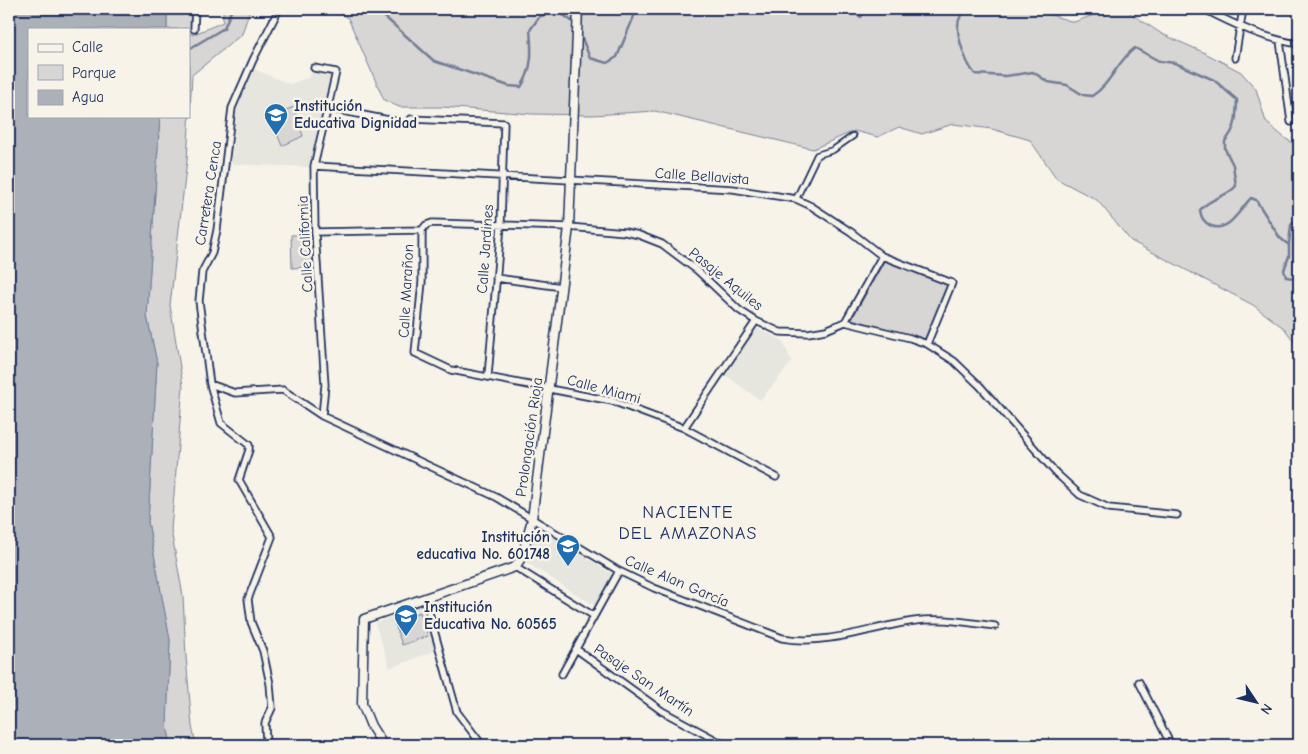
<svg xmlns="http://www.w3.org/2000/svg" width="1308" height="754" viewBox="0 0 1308 754" font-family="'Comic Neue',sans-serif">
	<style>
		.built { fill: #e6e5de }
		.green { fill: #d7d6d4; stroke: #798299 }
		.water { fill: #acb0b9; stroke: #727c95 }
		.lines { fill: none; stroke-linecap: round; stroke-linejoin: round }
		.stream { stroke: #727c95; stroke-width: 2.5 }
		.pedestrian-casing { stroke: #1b2f5e; stroke-width: 8 }
		.minor-casing { stroke: #1b2f5e; stroke-width: 9 }
		.tertiary-casing { stroke: #1b2f5e; stroke-width: 11 }
		.pedestrian { stroke: #f7f3e8; stroke-width: 4.5 }
		.minor { stroke: #f7f3e8; stroke-width: 5.5 }
		.tertiary { stroke: #f7f3e8; stroke-width: 8 }
		.labels { text-anchor: middle; dominant-baseline: central; stroke-width: 5; stroke-linejoin: round; paint-order: stroke }
		.poi-label { font-size: 15px; font-weight: bold; fill: #1b2f5e; stroke: #f7f3e8; text-anchor: start }
		.street-label { font-size: 15px; fill: #1b2f5e; stroke: #f7f3e8 }
		.quarter-label { font-size: 18px; letter-spacing: 1px; fill: #1b2f5e; stroke: #f7f3e8 }
	</style>
	<rect width="100%" height="100%" fill="#f7f3e8"/>
	<filter id="ink" filterUnits="userSpaceOnUse"><feTurbulence type="fractalNoise" baseFrequency=".02" numOctaves="2"/><feDisplacementMap in="SourceGraphic" scale="10" xChannelSelector="R" yChannelSelector="G"/><feConvolveMatrix kernelMatrix="1 2 1 2 8 2 1 2 1" color-interpolation-filters="sRGB"/></filter>
	<g filter="url(#ink)">
		<path class="built" d="M254 69 289 84 308 78 314 70 333 74 311 167 231 164 237 109Z
			M756 328 782 340 792 362 760 400 724 374Z
			M535 525 612 574 595 606 524 561Z
			M424 604 437 650 390 668 375 623Z"/>
		<path class="green" d="M167 9H193L192 35 223 22V9H250L242 34 192 75 187 160 170 305 183 386 171 530 183 596 186 657 192 726 196 745H171L167 726 170 640 148 522 157 363 147 316 160 116H189V29H167Z
			M334 9H1031L1074 22 1111 9H1124L1162 34 1203 52 1241 72 1256 89 1266 122 1286 139 1299 146V349L1285 329 1253 305 1131 241 1097 200 1057 179 1030 140 992 129 953 124 922 134 899 127 878 137 854 131 813 149 655 111 593 115 532 114 442 107H399L384 100 348 18Z
			M294 107 303 136 282 146 270 116Z
			M312 234 314 267 292 268 291 235Z
			M885 260 948 285 926 339 852 319Z
			M420 612 428 636 402 645 394 621Z"/>
		<path class="water" d="M9 9H167V29H29V116H160L147 316 157 363 148 522 170 640 167 726 171 745H9Z"/>
		<g class="lines">
			<path class="stream" d="M376 9 434 61 509 86 521 87C533 69 532 51 530 30L540 16 559 12 576 24
				M741 9H749
				M848 9 861 17 865 9
				M970 9C967 11 963 13 961 16 952 28 966 64 975 74L1006 76 1033 72 1048 82 1067 85 1083 95 1092 96C1111 84 1117 61 1135 48L1159 61 1175 63 1214 80 1237 100C1236 117 1237 128 1225 141V149L1233 165 1236 186C1227 197 1210 198 1200 210 1201 218 1204 222 1211 226 1229 233 1240 209 1251 198L1256 200 1280 238 1289 245V256L1284 270 1286 277 1293 278 1299 274
				M579 31 590 58 607 63 617 57 637 9
				M189 49 224 28 232 9
				M1289 244 1291 225 1299 216"/>
			<g class="pedestrian-casing">
				<path id="pedestrian" d="M796 199 817 155 833 150 853 136"/>
			</g>
			<g class="minor-casing">
				<path id="minor" d="M1204 9C1235 25 1265 39 1299 44
					M194 29 195 9
					M1280 41 1291 122
					M1235 58 1243 9
					M314 68 336 72 314 166 315 232 325 385 322 416
					M327 108 394 121
					M411 119 504 123 501 225 488 376
					M314 166 733 189 796 199 811 206 851 232 882 256 952 283 927 344
					M422 230V282L415 353 451 370 612 401 684 428 776 477
					M315 232 422 230 426 225 432 223 569 227 625 232 639 235 662 244 698 271 739 310 756 321 780 332 808 333 826 330 845 322 910 338 927 344 954 361 980 386 1056 473 1080 495 1109 508 1177 515
					M496 278 562 287
					M845 322 882 256
					M210 384 235 393 283 390 322 416 496 497 619 571 654 588 782 638C827 646 871 627 915 621 941 617 968 623 995 626
					M684 428 756 321
					M515 567 594 616
					M425 598 457 712 482 745
					M576 649 662 711 725 745
					M562 674 619 571
					M1139 682 1171 745
					M266 745 265 723 272 708 270 684 263 651 251 622 248 599 272 537 239 480 249 450V445L221 423 210 384 199 301 202 272 212 253 217 230 232 108 253 60 279 9"/>
			</g>
			<g class="tertiary-casing">
				<path id="tertiary" d="M383 745 371 726 362 704 364 619 515 567 522 557 532 519 569 227 578 9"/>
			</g>
			<use href="#pedestrian" class="pedestrian"/>
			<use href="#minor" class="minor"/>
			<use href="#tertiary" class="tertiary"/>
		</g>
	</g>
	<defs>
		<g id="school-pin" transform="scale(1.25)"><path d="M0 17L-7.5 6A9.5 9.5 0 1 1 7.5 6Z" fill="#1f6fb2" stroke="#f7f3e8"/><path d="M0-5L7-2L0 1L-7-2ZM-4 1L0 2.5L4 1V4Q0 6-4 4Z" fill="#fff"/></g>
	</defs>
	<g fill-rule="evenodd">
		<use href="#school-pin" x="276" y="115"/>
		<use href="#school-pin" x="568" y="546"/>
		<use href="#school-pin" x="406" y="616"/>
	</g>
	<g class="labels">
		<g class="poi-label">
			<text x="294" y="106">Institución<tspan x="294" dy="17">Educativa Dignidad</tspan></text>
			<text x="550" y="537" text-anchor="end">Institución<tspan x="550" dy="17">educativa No. 601748</tspan></text>
			<text x="424" y="607">Institución<tspan x="424" dy="17">Educativa No. 60565</tspan></text>
		</g>
		<g class="street-label">
			<text transform="translate(702 176) rotate(4)">Calle Bellavista</text>
			<text transform="translate(208 193) rotate(-81)">Carretera Cenca</text>
			<text transform="translate(305 244) rotate(-93)">Calle California</text>
			<text transform="translate(485 249) rotate(-86)">Calle Jardines</text>
			<text transform="translate(726 279) rotate(39)">Pasaje Aquiles</text>
			<text transform="translate(406 291) rotate(-87)">Calle Marañon</text>
			<text transform="translate(604 389) rotate(15)">Calle Miami</text>
			<text transform="translate(529 437) rotate(-82)">Prolongación Rioja</text>
			<text transform="translate(677 581) rotate(23)">Calle Alan García</text>
			<text transform="translate(644 680) rotate(34)">Pasaje San Martín</text>
		</g>
		<g class="quarter-label">
			<text x="688" y="512">NACIENTE<tspan x="688" dy="21">DEL AMAZONAS</tspan></text>
		</g>
	</g>
	<rect width="1308" height="754" fill="none" stroke="#f7f3e8" stroke-width="30"/>
	<rect x="15" y="15" width="1278" height="724" fill="none" stroke="#1b2f5e" stroke-width="2" filter="url(#ink)"/>
	<rect x="28" y="28" width="162" height="90" fill="#f7f3e8" stroke="#9fa5b1"/>
	<rect x="38" y="44" width="25" height="8" fill="#f7f3e8" stroke="#9fa5b1"/>
	<text x="72" y="52" font-size="15" fill="#1b2f5e">Calle</text>
	<rect x="38" y="65" width="25" height="15" fill="#d7d6d4" stroke="#9fa5b1"/>
	<text x="72" y="78" font-size="15" fill="#1b2f5e">Parque</text>
	<rect x="38" y="90" width="25" height="15" fill="#acb0b9" stroke="#9fa5b1"/>
	<text x="72" y="102" font-size="15" fill="#1b2f5e">Agua</text>
	<g transform="translate(1256 702) rotate(125)" stroke="#f7f3e8" stroke-width="4" paint-order="stroke">
	<path d="M0-4L9 19L0 12L-9 19Z" fill="#1b2f5e"/>
	<text y="-8" font-size="14" font-weight="bold" text-anchor="middle" fill="#1b2f5e">N</text>
	</g>
</svg>
